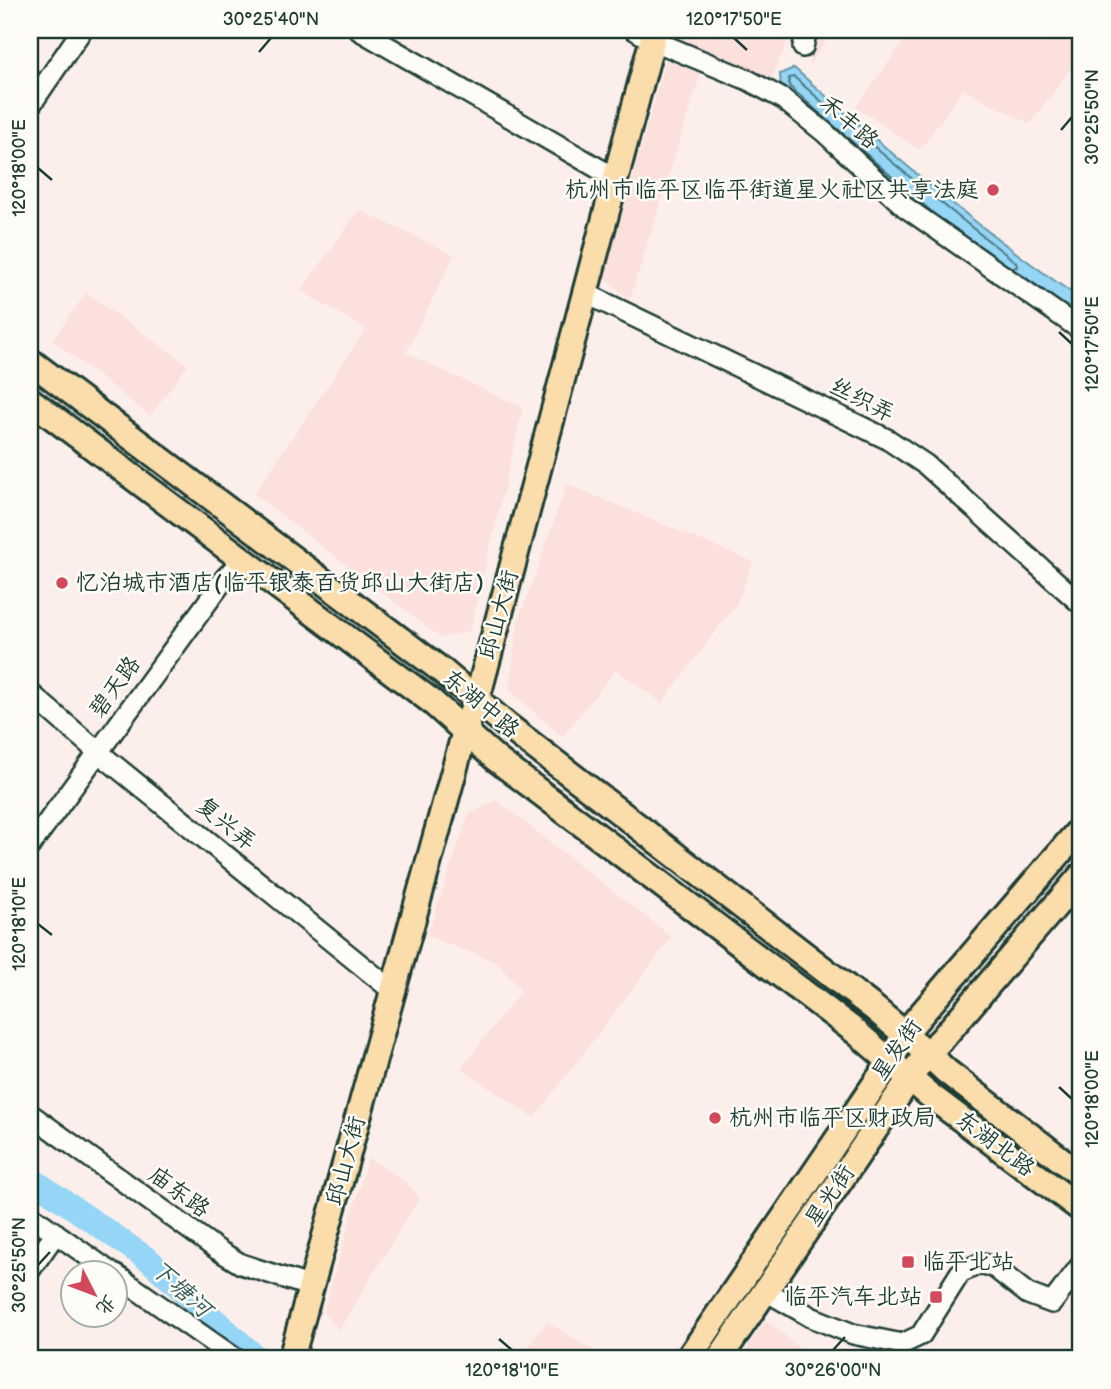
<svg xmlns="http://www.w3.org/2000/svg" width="1111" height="1389" viewBox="0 0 1111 1389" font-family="'Balsamiq Sans','LXGW WenKai TC',sans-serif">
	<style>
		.built { fill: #fbe0dc }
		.water { fill: #95d5f6; stroke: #6698a8; stroke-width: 2 }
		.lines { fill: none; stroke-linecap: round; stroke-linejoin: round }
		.shore { stroke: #4e7a82; stroke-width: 2 }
		.river { stroke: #95d5f6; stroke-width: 24 }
		.minor-casing { stroke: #1f3d34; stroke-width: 24 }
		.major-casing { stroke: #1f3d34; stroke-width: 30 }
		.minor { stroke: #fdfcf7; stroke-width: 19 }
		.major { stroke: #faddab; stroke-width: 24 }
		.ticks { fill: none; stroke: #1f3d34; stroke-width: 2.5 }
		.poi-dot { fill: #d1495b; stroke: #fdfcf7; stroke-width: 2.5 }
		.labels { text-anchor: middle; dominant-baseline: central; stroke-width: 5; stroke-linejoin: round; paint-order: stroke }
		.street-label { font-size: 23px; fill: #1f3d34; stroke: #fdfcf7 }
		.poi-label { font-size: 23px; fill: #1f3d34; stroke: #fdfcf7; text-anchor: start }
		.water-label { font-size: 24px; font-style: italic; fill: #375b5b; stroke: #fdfcf7 }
		.neatline { fill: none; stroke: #1f3d34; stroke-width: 2.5 }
		.ticks-label { font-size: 18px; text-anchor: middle; fill: #1f3d34 }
	</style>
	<rect width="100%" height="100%" fill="#fcefeb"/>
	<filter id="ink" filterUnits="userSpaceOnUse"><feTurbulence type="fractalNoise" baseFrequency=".0143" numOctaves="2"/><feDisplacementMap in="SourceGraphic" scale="14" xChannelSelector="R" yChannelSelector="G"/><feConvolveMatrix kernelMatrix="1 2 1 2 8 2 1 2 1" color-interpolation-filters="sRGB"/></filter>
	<g filter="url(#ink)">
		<path class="built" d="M672 30H792L771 80 671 36Z
			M816 30H834L808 67Z
			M912 30H1081V55L1030 124 963 89 920 150 856 107Z
			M666 60 701 73 630 299 604 278Z
			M359 210 454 255 406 353 523 408 470 631 441 638 254 494 366 329 301 291Z
			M86 293 188 365 150 416 52 340Z
			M567 484 753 562 737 603 662 703 616 670 562 737 509 690 518 622Z
			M496 800 672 937 534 1118 461 1069 521 990 496 962 427 936 469 814Z
			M368 1158 404 1181 420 1197 339 1330 323 1313Z
			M766 1320 813 1359H739Z
			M547 1322 606 1359H519Z"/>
		<path class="water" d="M794 68C886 149 979 230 1081 299V321L949 235 781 88 780 74Z"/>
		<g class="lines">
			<path class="shore" d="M932 212 789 86V78L794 77C866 141 939 203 1016 262L1017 267 1013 268"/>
			<path class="river" d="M30 1178 149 1260 258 1359"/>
			<g class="minor-casing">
				<path id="minor" d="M359 30 615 178
					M635 30 652 40 748 80 783 99 824 132 905 207 1081 330
					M803 47 807 30
					M30 106 82 30
					M585 293 887 439 926 465 1081 604
					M30 693 98 752 393 991
					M30 846 225 578 243 560
					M30 1114 218 1250 241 1264 312 1287
					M30 1215 113 1274
					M30 1270 56 1233
					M116 1275 236 1359
					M766 1291 811 1317 853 1334 902 1344 921 1335 960 1273 981 1263 995 1268 1028 1294 1052 1303 1081 1265"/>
			</g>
			<g class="major-casing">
				<path id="major" d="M30 361 441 670 509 727 875 1009 927 1053 946 1071 1081 1175
					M30 400 431 701 496 759 856 1032 928 1094 1081 1209
					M291 1359 465 731 479 692 655 30
					M688 1359 890 1062 905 1033 1081 828
					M719 1359 927 1053 941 1040 1081 876"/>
			</g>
			<use href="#minor" class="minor"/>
			<use href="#major" class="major"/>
		</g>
	</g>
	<path class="ticks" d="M734 38 747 50M259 52 271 38M1061 130 1072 117M38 168 52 180M1059 332 1072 344M38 924 52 935M1059 1087 1072 1099M38 1265 50 1252M499 1339 512 1350M833 1350 845 1337"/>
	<g class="poi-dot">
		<circle cx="993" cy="190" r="7"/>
		<circle cx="62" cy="583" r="7"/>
		<circle cx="715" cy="1118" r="7"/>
		<rect x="901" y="1255" width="14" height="14" rx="3.5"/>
		<rect x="929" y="1290" width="14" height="14" rx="3.5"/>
	</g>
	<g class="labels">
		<g class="street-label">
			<text transform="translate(849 122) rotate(41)">禾丰路</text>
			<text transform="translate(862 400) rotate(27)">丝织弄</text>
			<text transform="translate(499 615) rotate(-75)">邱山大街</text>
			<text transform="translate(115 687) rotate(-54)">碧天路</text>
			<text transform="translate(481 704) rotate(40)">东湖中路</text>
			<text transform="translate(226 824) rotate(39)">复兴弄</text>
			<text transform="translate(897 1050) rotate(-55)">星发街</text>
			<text transform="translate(995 1144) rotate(37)">东湖北路</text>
			<text transform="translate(346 1161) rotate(-75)">邱山大街</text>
			<text transform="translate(179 1192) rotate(36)">庙东路</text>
			<text transform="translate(830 1196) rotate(-56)">星光街</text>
		</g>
		<g class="poi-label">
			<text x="979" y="190" text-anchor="end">杭州市临平区临平街道星火社区共享法庭</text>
			<text x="76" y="583">忆泊城市酒店(临平银泰百货邱山大街店)</text>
			<text x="729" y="1118">杭州市临平区财政局</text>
			<text x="922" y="1262">临平北站</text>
			<text x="922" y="1297" text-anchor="end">临平汽车北站</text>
		</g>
		<g class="water-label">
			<text transform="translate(181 1289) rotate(42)">下塘河</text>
		</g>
	</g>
	<rect width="1111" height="1389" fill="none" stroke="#fdfcf7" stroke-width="77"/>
	<g transform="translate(94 1294) rotate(132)"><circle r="33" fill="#fdfcf7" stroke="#a4b0a9" stroke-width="2"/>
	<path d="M0-5L12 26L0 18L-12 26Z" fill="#d1495b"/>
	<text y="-10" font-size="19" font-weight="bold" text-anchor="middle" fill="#1f3d34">北</text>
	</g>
	<rect x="38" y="38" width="1034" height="1312" class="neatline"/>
	<g class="ticks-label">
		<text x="271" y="25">30°25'40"N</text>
		<text x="734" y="25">120°17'50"E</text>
		<text transform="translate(1092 117) rotate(-90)" y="6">30°25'50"N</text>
		<text transform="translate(19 168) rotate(-90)" y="6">120°18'00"E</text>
		<text transform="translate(1092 344) rotate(-90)" y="6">120°17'50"E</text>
		<text transform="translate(19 924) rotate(-90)" y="6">120°18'10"E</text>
		<text transform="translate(1092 1099) rotate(-90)" y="6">120°18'00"E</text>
		<text transform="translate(19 1265) rotate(-90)" y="6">30°25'50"N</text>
		<text x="512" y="1376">120°18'10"E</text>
		<text x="833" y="1376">30°26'00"N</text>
	</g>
</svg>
